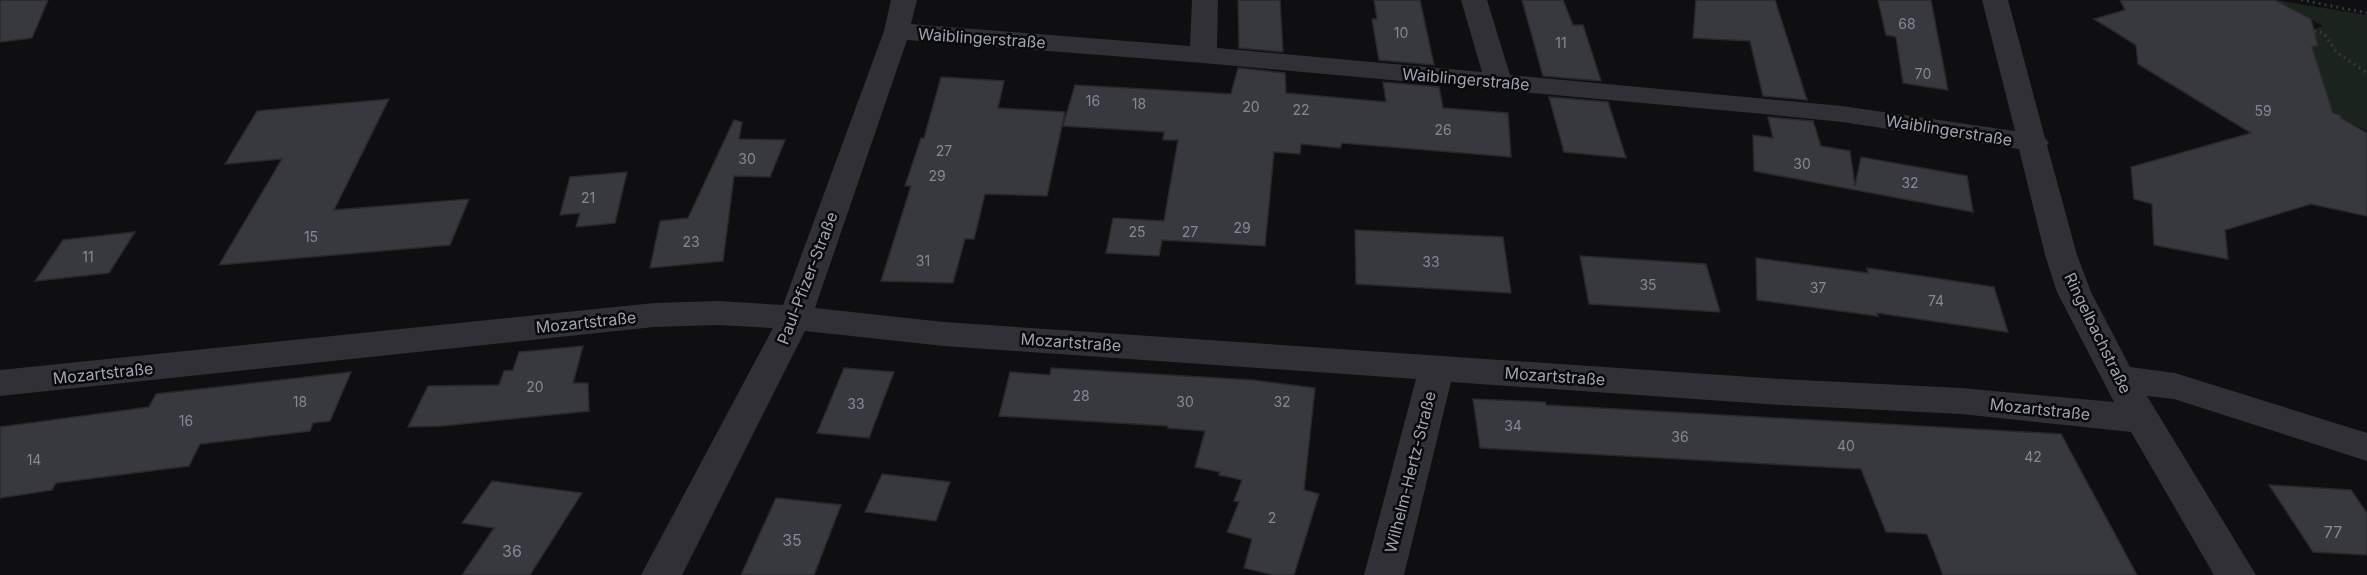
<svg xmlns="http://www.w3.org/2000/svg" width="2367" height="575" viewBox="0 0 2367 575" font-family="Inter,sans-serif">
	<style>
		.green { fill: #1b231d }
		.building { fill: #38393f; stroke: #29292d; stroke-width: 1.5 }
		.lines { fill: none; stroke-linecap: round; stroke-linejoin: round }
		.path { stroke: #36373d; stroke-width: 3; stroke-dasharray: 2 4; stroke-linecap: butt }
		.minor { fill: #303036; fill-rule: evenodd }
		.labels { text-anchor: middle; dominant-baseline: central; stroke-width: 5; stroke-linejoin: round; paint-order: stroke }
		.number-label { font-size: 14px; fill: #858896 }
		.street-label { font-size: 16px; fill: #9fa3b3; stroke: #0a0a0b }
		.near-number-label { font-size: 16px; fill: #858896 }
	</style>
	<rect width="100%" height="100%" fill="#0f0f11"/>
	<path class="green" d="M2276 0 2367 15V131L2341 118 2340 114 2331 112 2305 88 2323 83 2312 47 2318 44 2314 29 2323 26Z"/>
	<path class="building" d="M0 0H48L32 38 0 42Z
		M1238 0H1280L1283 52 1239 48Z
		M1374 0H1420L1434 65 1379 60 1372 19H1377Z
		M1522 0H1563L1573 25H1583L1601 81 1543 76Z
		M1696 0H1775L1807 100 1763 96 1750 41 1693 38Z
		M1878 0H1931L1948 90 1903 83 1896 37 1886 35Z
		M2120 0H2275L2311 19 2318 45 2312 47 2333 113 2340 115 2341 118 2367 133V216L2311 204 2225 230 2228 259 2154 245 2152 204 2134 199 2131 167 2251 133 2138 64 2136 45 2094 19 2125 10Z
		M1238 68 1285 73 1286 93 1386 102 1383 82 1439 87 1443 108 1508 113 1511 157 1342 143 1340 148 1301 144 1300 154 1274 152 1265 246 1162 240 1159 256 1106 253 1113 218 1164 221 1178 140H1163L1164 132 1063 126 1075 85 1231 94Z
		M941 77 1004 81 998 108 1065 112 1047 196 985 194 974 239H965L953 283 881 281 911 186H905L921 138H924Z
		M1549 97 1608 102 1626 158 1564 152Z
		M389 99 334 210 469 199 450 245 219 265 282 159 225 164 257 111Z
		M1768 117 1813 121 1821 146 1850 151 1855 186 1861 157 1967 176 1973 212 1754 171 1753 135 1773 138Z
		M734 120 742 122 739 139 785 140 770 177 734 176 723 261 650 268 660 221 688 218Z
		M627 172 615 223 576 227 580 213 560 215 570 177Z
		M1355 230 1503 237 1511 293 1356 284Z
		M135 232 109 273 35 281 63 240Z
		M1580 256 1706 264 1720 312 1589 304Z
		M1756 258 1868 273 1867 268 1994 287 2008 332 1877 313 1878 316 1757 300Z
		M583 346 573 383H588L589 411 442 426 408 427 428 386 499 385 504 371 513 370 519 352Z
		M844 368 894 372 869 438 817 433Z
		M1051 368 1252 380 1315 388 1304 490 1319 494 1294 575H1273L1244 568 1252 539 1227 532 1239 502 1234 501 1242 480 1219 475 1220 472 1195 467 1205 431 1168 428V426L999 416 1010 372 1050 375Z
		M351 372 330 421 313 423 310 431 200 444 189 466 56 483 52 490 0 498V427L149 407 156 394Z
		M1473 399 1545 402 1546 405 2061 434 2137 575H1943L1927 534 1886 532 1861 469 1480 448Z
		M882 474 950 482 936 521 865 512Z
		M492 481 582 493 530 575H462L494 528 462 523Z
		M2269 485 2351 490 2367 513V555L2313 552Z
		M776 498 841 505 814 575H741Z"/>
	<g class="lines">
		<path class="path" d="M2301 0 2367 13
			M2314 31 2324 33 2336 52 2367 73"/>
		<path class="minor" d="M891 0H917L911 24 1190 46 1192 0H1218L1217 48 1482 72 1461 0H1487L1510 75 1842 106 2015 131 1982 0H2008L2045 138 2049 143 2047 145 2077 255 2091 292 2130 367 2175 373 2367 433V461L2174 399 2147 396 2256 575H2214L2131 432 1961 414 1781 405 1451 382 1404 575H1364L1416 379 944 346 805 331 682 575H641L773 328 718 325 654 327 0 396V370L654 303 718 301 783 305 884 31ZM907 40 1203 63 1764 114 1842 122 2019 149 2045 255 2057 292 2114 402 1961 388 1781 379 944 322 815 308Z"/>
	</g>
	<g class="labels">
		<g class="number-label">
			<text x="1907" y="23">68</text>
			<text x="1401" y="32">10</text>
			<text x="1561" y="42">11</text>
			<text x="1923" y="73">70</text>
			<text x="1093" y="100">16</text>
			<text x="1139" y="103">18</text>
			<text x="1251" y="106">20</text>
			<text x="1301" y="109">22</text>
			<text x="2263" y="110">59</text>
			<text x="1443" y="129">26</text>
			<text x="944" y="150">27</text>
			<text x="747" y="158">30</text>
			<text x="1802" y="163">30</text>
			<text x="937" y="175">29</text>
			<text x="1910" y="182">32</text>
			<text x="588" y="197">21</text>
			<text x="1242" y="227">29</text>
			<text x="1137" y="231">25</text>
			<text x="1190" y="231">27</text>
			<text x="311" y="236">15</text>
			<text x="691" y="241">23</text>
			<text x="88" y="256">11</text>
			<text x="923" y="260">31</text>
			<text x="1431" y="261">33</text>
			<text x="1648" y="284">35</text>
			<text x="1818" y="287">37</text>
			<text x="1936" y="300">74</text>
			<text x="535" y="386">20</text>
			<text x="1081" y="395">28</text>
			<text x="300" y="401">18</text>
			<text x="1185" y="401">30</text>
			<text x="1282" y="401">32</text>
			<text x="856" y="403">33</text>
			<text x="186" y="420">16</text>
			<text x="1513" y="425">34</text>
			<text x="1680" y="436">36</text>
			<text x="1846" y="445">40</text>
			<text x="2033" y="456">42</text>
			<text x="34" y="459">14</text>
			<text x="1272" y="517">2</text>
		</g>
		<g class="street-label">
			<text transform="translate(982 38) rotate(4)">Waiblingerstraße</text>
			<text transform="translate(1466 79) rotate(5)">Waiblingerstraße</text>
			<text transform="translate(1949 130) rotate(9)">Waiblingerstraße</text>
			<text transform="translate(807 278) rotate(-69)">Paul-Pfizer-Straße</text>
			<text transform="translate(586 322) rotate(-6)">Mozartstraße</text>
			<text transform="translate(2098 333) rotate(64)">Ringelbachstraße</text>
			<text transform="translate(1071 342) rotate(4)">Mozartstraße</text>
			<text transform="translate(103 373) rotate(-6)">Mozartstraße</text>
			<text transform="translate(1555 376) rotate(4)">Mozartstraße</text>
			<text transform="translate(2040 409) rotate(6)">Mozartstraße</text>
			<text transform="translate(1410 472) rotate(-76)">Wilhelm-Hertz-Straße</text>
		</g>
		<g class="near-number-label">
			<text x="2333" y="532">77</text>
			<text x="792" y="540">35</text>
			<text x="512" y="551">36</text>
		</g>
	</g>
</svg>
